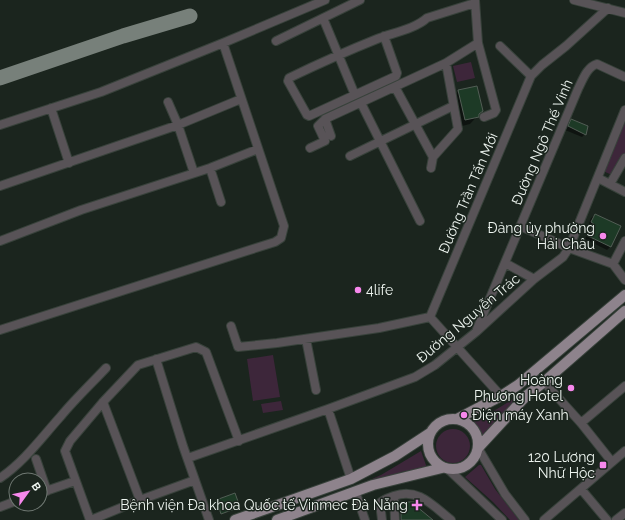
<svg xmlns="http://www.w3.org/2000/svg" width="625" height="520" viewBox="0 0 625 520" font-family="Raleway,sans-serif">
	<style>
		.green { fill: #3d263a }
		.shadow { fill: #0007 }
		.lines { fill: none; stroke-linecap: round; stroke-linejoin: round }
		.taxiway { stroke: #77807a; stroke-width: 15 }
		.building { fill: #1d3a26; stroke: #525d55 }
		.minor-casing { stroke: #38423b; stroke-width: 10 }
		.major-casing { stroke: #38423b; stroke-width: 12 }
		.minor { stroke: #585357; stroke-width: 8 }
		.major { stroke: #8e838c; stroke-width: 10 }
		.poi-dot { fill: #f788ec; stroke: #1b251e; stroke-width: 1.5 }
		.labels { text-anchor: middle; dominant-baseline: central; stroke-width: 3; stroke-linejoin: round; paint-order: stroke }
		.street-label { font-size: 14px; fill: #edf4ef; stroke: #1b251e }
		.poi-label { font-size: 14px; fill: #edf4ef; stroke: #1b251e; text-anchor: end }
	</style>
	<rect width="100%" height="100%" fill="#1b251e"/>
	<path class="green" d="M471 62 475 78 457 82 453 66Z
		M625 119V153L612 175 603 171Z
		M273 355 280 397 253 401 247 359Z
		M521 394 523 395 483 439 477 429 470 423 497 409Z
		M281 401 283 410 263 413 261 404Z
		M436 446a17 17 0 1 1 34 0a17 17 0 1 1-34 0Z
		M421 451 427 468 401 472 374 482 372 479 381 475Z
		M479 465H481L495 489 519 520H510L493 502 465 477Z"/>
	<path class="shadow" d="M459 91 482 111 470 124 458 127 451 98Z
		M572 120 585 134 582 137 565 130 568 124Z
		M595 215 610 247 607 250 585 239 591 227 588 226 591 218Z
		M401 503 415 506 432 520H394V510Z"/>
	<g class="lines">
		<path class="taxiway" d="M0 78 123 36 190 16"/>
	</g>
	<path class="building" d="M477 86 483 111 479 114V117L465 120 458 90Z
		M571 119 588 126 586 135 568 126Z
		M595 214 621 226 611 247 588 236 594 224 591 222Z
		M235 493 240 507 221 514 216 500Z
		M401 502H416V506L433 520H401Z"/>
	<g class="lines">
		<g class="minor-casing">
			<path id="minor" d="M475 0 478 43 496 110 494 113 484 117
				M574 0 625 13
				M323 18 355 95
				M384 36 397 73 396 76 309 116 307 115 288 81 289 78C318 64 347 51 377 39 392 33 415 29 427 18L475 3
				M276 41 360 0
				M500 46 531 76
				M395 87 433 157 431 168
				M168 102 178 125 241 99
				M361 103 420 221
				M51 108 69 163
				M325 119 331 136
				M0 125 101 92 223 43 325 0
				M310 148 325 141 318 126 325 119 446 63 478 43
				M350 156 453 106
				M433 157 458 129 446 63
				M210 168 221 202
				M598 178 625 192
				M610 184 625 158
				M0 186 178 125 194 173
				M520 226 569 248 613 264 625 280
				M0 241 81 210 210 168 258 149
				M505 263 534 279
				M613 264 625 241
				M430 317 531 76 542 65 566 46 608 8
				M430 317 501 396
				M231 326 238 347 277 343 379 328 430 317
				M477 329 578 89C583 79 587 67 597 64L625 77
				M0 330 259 247 275 242 281 238 284 226 223 43
				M306 339 316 390
				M156 359 183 446 209 520
				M544 382 581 423 612 462
				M103 402 140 500
				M328 409 351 479
				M581 423 625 386
				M478 448 505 494 525 520
				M188 458 328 409 415 377 435 365 476 332 534 279 563 257 569 248 625 110
				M36 459 47 491
				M448 469 502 520
				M0 478C24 462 42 437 61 416 75 399 91 384 106 368
				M581 489 607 520
				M355 491 365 520
				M40 493 75 481
				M394 496 395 520
				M0 507 16 501
				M90 520 65 451 70 441 103 402 138 365 196 347 206 352 239 441
				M91 520 140 500 195 480
				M382 520 380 503C384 499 389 498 394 496 418 487 433 506 451 520
				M544 520 625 451
				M616 520 625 513"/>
		</g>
		<g class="major-casing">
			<path id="major" d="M428 444a25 25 0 1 1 50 0a25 25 0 1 1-50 0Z
				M457 419 501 396 518 385 625 295
				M478 448 526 396 544 382 625 311
				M235 520 351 479 395 456 430 433
				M277 520 373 485 442 468"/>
		</g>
		<use href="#minor" class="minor"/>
		<use href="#major" class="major"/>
	</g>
	<g class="poi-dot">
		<circle cx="603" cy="236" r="4"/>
		<circle cx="358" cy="290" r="4"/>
		<circle cx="571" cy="388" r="4"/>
		<circle cx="464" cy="415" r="4"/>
		<rect x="599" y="461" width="8" height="8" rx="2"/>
		<path d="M415 499h4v4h4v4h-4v4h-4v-4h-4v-4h4z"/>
	</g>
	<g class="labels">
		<g class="street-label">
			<text transform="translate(542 142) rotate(-67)">Đường Ngô Thế Vinh</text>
			<text transform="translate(468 193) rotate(-67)">Đường Trần Tấn Mới</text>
			<text transform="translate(468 318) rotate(-40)">Đường Nguyễn Trác</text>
		</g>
		<g class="poi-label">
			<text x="595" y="228">Đảng ủy phường<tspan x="595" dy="16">Hải Châu</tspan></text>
			<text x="366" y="290" text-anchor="start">4life</text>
			<text x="563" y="380">Hoàng<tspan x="563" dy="16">Phương Hotel</tspan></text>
			<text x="472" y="415" text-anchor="start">Điện máy Xanh</text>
			<text x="595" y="457">120 Lương<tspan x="595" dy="16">Nhữ Hộc</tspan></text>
			<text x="408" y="505">Bệnh viện Đa khoa Quốc tế Vinmec Đà Nẵng</text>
		</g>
	</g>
	<g transform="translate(28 492) rotate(57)"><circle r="19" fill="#1b251e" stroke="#6f7872"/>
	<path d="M0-3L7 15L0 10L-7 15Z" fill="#f788ec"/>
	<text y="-6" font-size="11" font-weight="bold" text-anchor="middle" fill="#edf4ef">B</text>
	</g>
</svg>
